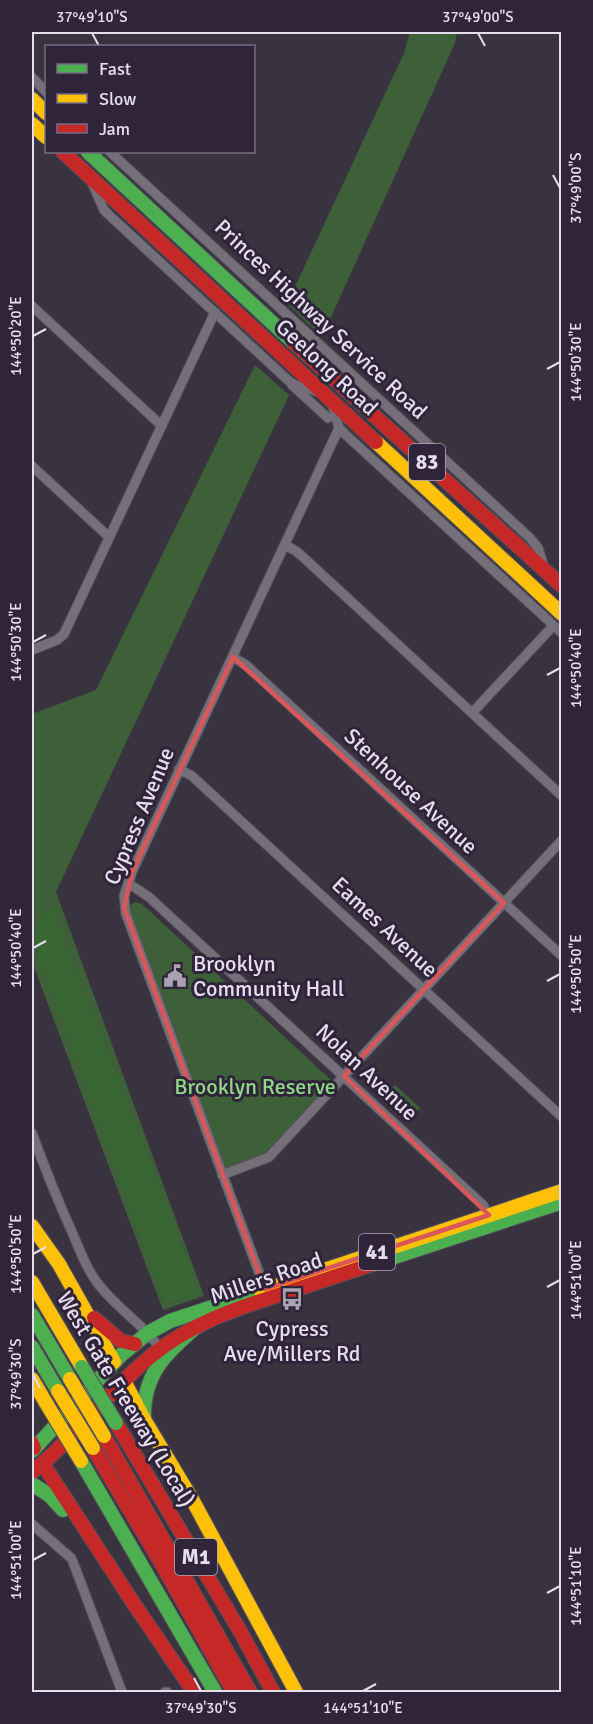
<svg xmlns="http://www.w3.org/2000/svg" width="593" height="1724" viewBox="0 0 593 1724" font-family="Signika,sans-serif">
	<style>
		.green { fill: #3d6039 }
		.forest { fill: #396734 }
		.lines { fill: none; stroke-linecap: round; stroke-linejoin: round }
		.street-casing { stroke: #554f5a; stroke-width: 11 }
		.fast-casing { stroke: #554f5a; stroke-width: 16 }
		.slow-casing { stroke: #554f5a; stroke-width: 16 }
		.jam-casing { stroke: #554f5a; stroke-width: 16 }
		.street { stroke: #746f79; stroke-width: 9 }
		.fast { stroke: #4caf50; stroke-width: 14 }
		.slow { stroke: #ffc107; stroke-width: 14 }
		.jam { stroke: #c62828; stroke-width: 14 }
		.fast-bridge-casing { stroke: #554f5a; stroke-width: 16; stroke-linecap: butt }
		.slow-bridge-casing { stroke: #554f5a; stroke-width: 16; stroke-linecap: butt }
		.fast-bridge { stroke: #4caf50; stroke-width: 14 }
		.slow-bridge { stroke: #ffc107; stroke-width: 14 }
		.marked { fill: none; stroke: #da5659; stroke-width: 4.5; stroke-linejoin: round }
		.ticks { fill: none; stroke: #e5deed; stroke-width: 2 }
		.labels { text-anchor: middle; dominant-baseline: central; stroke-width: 6; stroke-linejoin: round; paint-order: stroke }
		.shield { fill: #2f243a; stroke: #aea6b7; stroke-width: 1.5 }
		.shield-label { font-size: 21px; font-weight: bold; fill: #e5deed }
		.street-label { font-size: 22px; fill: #e5deed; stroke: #2f243a }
		.poi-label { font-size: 22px; fill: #e5deed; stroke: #2f243a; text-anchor: start }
		.park-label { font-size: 22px; fill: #8fda85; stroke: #2f243a }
		.neatline { fill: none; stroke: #e5deed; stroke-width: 2 }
		.ticks-label { font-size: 15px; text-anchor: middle; fill: #e5deed }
	</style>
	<rect width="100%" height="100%" fill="#393340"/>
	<path class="green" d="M410 32H457L455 43 322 337 287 304 404 53Z
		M255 365 289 395 56 892 204 1296 163 1310 32 962V714L96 690Z
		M135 902 142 904 333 1082 266 1155 227 1173 132 919 129 907Z
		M395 1085 420 1108 408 1121 383 1098Z"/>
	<path class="forest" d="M51 906 199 1293 166 1304 39 956 35 929Z"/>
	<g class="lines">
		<g class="street-casing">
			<path id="street" d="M32 77 46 92
				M110 152 530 538 538 548 544 567
				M93 185 104 210 109 215 289 381 295 385 315 391
				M32 306 162 426
				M292 385 328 418
				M333 407 339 428 346 435 562 633
				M32 466 109 537
				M285 545 296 551 303 557 562 796
				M32 650 57 640 64 634 215 312
				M233 657 246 665 562 956
				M472 713 553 626
				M179 769 192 776 562 1117
				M128 883 149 897 483 1205 490 1218
				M32 1133C44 1166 57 1199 72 1232 79 1248 85 1266 96 1281 115 1308 145 1324 162 1352
				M222 1175 269 1157 562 840
				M267 1294 126 914 124 896 132 872 339 428
				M32 1524 71 1558 73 1562 122 1692
				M165 1692H167"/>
		</g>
		<g class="fast-casing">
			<path id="fast" d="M88 152 293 342
				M385 1260 562 1202
				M32 1315 70 1379
				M32 1347 58 1391
				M144 1418C143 1373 166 1354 197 1326
				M32 1451 121 1355 148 1333 170 1321 261 1291
				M81 1461 215 1692
				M32 1484 49 1495 63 1510"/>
		</g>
		<g class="slow-casing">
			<path id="slow" d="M32 99 46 113
				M32 124 46 137
				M376 442 562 614
				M32 1226 59 1264 114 1362
				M32 1282 82 1367
				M261 1291 562 1191
				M32 1379 46 1403
				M124 1381 145 1421 192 1499 296 1692"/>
		</g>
		<g class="jam-casing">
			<path id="jam" d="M63 152 376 442
				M293 342 562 586
				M94 1318 121 1341 135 1344
				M116 1423 240 1631 273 1692
				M104 1436 250 1692
				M32 1443 34 1448
				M93 1448 160 1561 234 1692
				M43 1464 132 1601 194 1692
				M32 1472C75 1438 107 1392 150 1357 189 1324 237 1308 285 1293 319 1282 352 1271 385 1260"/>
		</g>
		<use href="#street" class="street"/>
		<use href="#fast" class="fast"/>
		<use href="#slow" class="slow"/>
		<use href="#jam" class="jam"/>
		<g class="fast-bridge-casing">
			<path id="fast-bridge" d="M82 1367 116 1423"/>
		</g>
		<g class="slow-bridge-casing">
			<path id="slow-bridge" d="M70 1379 104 1436
				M58 1391 93 1448
				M46 1403 81 1461"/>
		</g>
		<use href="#fast-bridge" class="fast-bridge"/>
		<use href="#slow-bridge" class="slow-bridge"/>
	</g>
	<path class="marked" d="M233 657 504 903 344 1076 489 1215 265 1289 124 908 132 872Z"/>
	<path class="ticks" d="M92 33 99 46M478 33 485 46M553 175 560 188M33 336 46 329M547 369 560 362M33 642 46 635M547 675 560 668M33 948 46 941M547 981 560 974M33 1254 46 1247M547 1287 560 1280M33 1374 40 1388M33 1560 46 1553M547 1593 560 1586M194 1678 201 1691M363 1691 376 1684"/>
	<defs>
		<g id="civic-bare" transform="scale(1.8)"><path d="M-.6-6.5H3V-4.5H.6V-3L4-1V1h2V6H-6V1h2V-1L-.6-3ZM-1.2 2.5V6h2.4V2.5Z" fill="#a9a2b0" stroke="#2f243a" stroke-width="2.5" paint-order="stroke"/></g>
		<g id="bus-bare" transform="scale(1.8)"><path d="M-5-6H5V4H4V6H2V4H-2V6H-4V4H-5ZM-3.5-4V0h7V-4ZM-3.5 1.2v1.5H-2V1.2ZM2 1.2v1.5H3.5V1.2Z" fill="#a9a2b0" stroke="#2f243a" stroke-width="2.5" paint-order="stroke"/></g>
	</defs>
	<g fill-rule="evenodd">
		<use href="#civic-bare" x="175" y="976"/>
		<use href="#bus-bare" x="292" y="1299"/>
	</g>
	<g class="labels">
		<g class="shield">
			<rect x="409" y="444" width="36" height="36" rx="4.5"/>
			<rect x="359" y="1234" width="36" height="36" rx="4.5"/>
			<rect x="175" y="1539" width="42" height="36" rx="4.5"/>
		</g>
		<g class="shield-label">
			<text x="427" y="462">83</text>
			<text x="377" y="1252">41</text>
			<text x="196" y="1557">M1</text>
		</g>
		<g class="street-label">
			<text transform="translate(321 319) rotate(43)">Princes Highway Service Road</text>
			<text transform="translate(327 367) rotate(43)">Geelong Road</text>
			<text transform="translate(411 791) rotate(43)">Stenhouse Avenue</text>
			<text transform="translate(139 816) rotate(-67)">Cypress Avenue</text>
			<text transform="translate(385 927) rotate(43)">Eames Avenue</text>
			<text transform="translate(367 1072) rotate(43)">Nolan Avenue</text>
			<text transform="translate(266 1278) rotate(-19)">Millers Road</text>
			<text transform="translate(126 1399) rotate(59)">West Gate Freeway (Local)</text>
		</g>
		<g class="poi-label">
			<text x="193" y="963">Brooklyn<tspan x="193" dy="25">Community Hall</tspan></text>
			<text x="292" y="1328" text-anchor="middle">Cypress<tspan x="292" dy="25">Ave/Millers Rd</tspan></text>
		</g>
		<g class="park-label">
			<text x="255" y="1086">Brooklyn Reserve</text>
		</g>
	</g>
	<rect width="593" height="1724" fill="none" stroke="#2f243a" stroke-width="66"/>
	<rect x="45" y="45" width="210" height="108" fill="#2f243a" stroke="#786e82" stroke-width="1.5"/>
	<rect x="57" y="64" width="30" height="9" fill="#4caf50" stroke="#786e82" stroke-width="1.5"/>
	<text x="99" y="75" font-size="18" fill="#e5deed">Fast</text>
	<rect x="57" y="94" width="30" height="9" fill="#ffc107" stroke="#786e82" stroke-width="1.5"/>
	<text x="99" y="105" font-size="18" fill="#e5deed">Slow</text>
	<rect x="57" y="124" width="30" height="9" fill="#c62828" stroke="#786e82" stroke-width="1.5"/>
	<text x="99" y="135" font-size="18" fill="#e5deed">Jam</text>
	<rect x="33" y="33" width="527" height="1658" class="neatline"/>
	<g class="ticks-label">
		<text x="92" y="22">37°49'10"S</text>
		<text x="478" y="22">37°49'00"S</text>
		<text transform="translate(576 188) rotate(-90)" y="5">37°49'00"S</text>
		<text transform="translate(16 336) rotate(-90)" y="5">144°50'20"E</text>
		<text transform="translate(576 362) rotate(-90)" y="5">144°50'30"E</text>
		<text transform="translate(16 642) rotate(-90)" y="5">144°50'30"E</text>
		<text transform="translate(576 668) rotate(-90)" y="5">144°50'40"E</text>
		<text transform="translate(16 948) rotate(-90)" y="5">144°50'40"E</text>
		<text transform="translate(576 974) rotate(-90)" y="5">144°50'50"E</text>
		<text transform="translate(16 1254) rotate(-90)" y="5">144°50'50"E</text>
		<text transform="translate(576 1280) rotate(-90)" y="5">144°51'00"E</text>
		<text transform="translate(16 1374) rotate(-90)" y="5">37°49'30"S</text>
		<text transform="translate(16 1560) rotate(-90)" y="5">144°51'00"E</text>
		<text transform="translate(576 1586) rotate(-90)" y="5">144°51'10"E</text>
		<text x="201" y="1713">37°49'30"S</text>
		<text x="363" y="1713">144°51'10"E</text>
	</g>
</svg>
